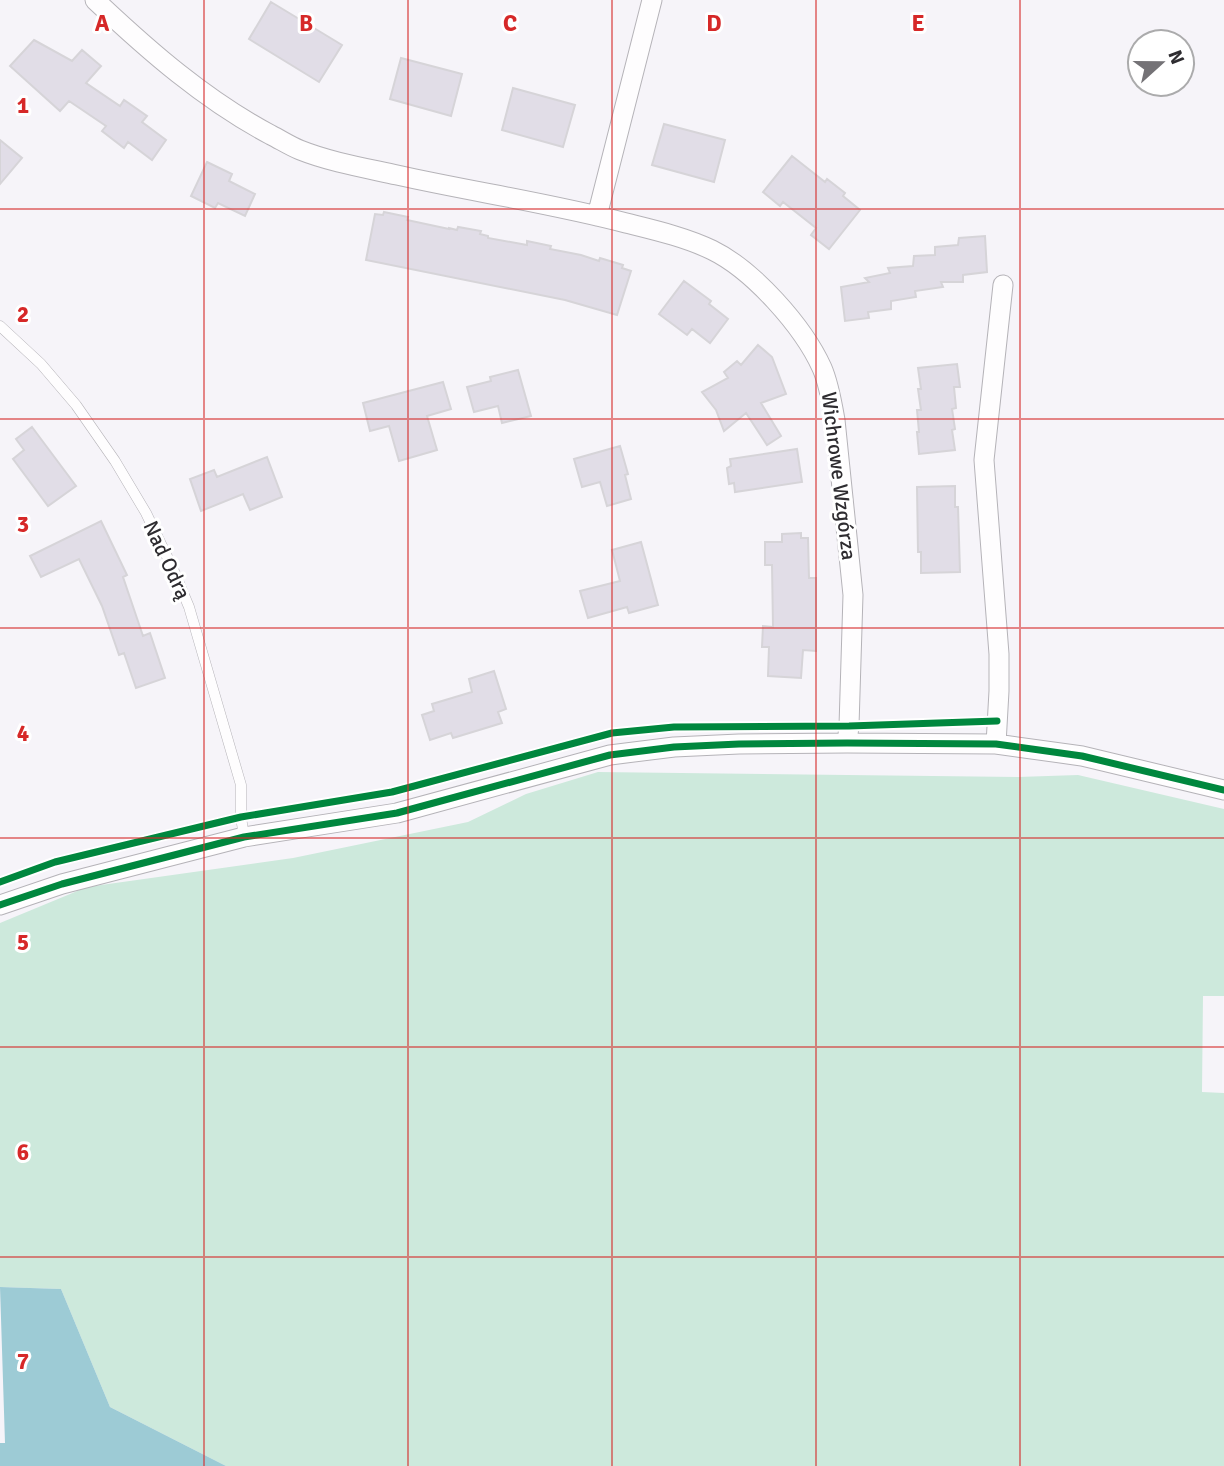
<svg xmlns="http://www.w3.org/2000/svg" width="1224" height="1466" viewBox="0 0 1224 1466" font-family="Signika,sans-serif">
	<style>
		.green { fill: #cde9dc }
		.water { fill: #9dcbd5 }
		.building { fill: #e1dde7; stroke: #d6d4d8; stroke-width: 2 }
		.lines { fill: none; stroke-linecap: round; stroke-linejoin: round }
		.service-casing { stroke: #b5b3b8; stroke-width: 11 }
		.minor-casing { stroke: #b5b3b8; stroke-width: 21 }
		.service { stroke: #fefdfe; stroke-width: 10 }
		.minor { stroke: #fefdfe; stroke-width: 19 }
		.cycleway-casing { stroke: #fff; stroke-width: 11 }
		.cycleway { stroke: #00873e; stroke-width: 7 }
		.grid { fill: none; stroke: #d62828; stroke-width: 2; stroke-opacity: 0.55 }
		.labels { text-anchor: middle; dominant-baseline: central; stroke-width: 6; stroke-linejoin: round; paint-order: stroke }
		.street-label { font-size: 21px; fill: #2e2c30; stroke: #fff }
		.grid-label { font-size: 23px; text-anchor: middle; font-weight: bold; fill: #d62828; stroke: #fff; stroke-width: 6; stroke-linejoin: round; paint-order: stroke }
	</style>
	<rect width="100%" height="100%" fill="#f6f4f9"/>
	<path class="green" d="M598 772 1018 777 1078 775 1224 809V996H1203L1202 1092 1224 1093V1466H226L110 1407 61 1289 0 1287V923L87 887 293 858 468 822 526 794Z"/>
	<path class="water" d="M0 1287 61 1289 110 1407 226 1466H0V1443H5Z"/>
	<path class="building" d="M271 2 342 45 319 82 249 39Z
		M34 40 72 61 82 50 101 66 86 83 120 106 124 100 147 116 142 122 166 140 152 160 128 142 124 148 102 131 106 126 69 101 60 111 10 66Z
		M401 58 462 74 451 116 390 99Z
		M513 88 575 105 563 147 502 130Z
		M664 124 725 140 714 182 652 165Z
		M0 140 22 158 0 184Z
		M792 156 825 182 827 179 845 193 843 196 860 210 829 249 811 235 816 228 783 202 780 206 763 192Z
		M207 162 232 174 229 181 255 194 245 216 218 203 215 208 191 196Z
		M384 212 408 217 407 220 449 229V228L457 230 458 227 481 231 480 234 488 236V238L527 245V241L551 246 550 249 581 255 599 261 600 258 623 265 622 268 631 271 617 315 565 300 366 260 375 214 383 215Z
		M985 236 987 272 963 275V282H941L943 287 915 291 916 297 891 301V309L868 312 869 318 845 321 841 287 869 282 865 278 890 273 888 268 913 266 914 256 935 255V247L958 245 959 238Z
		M684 281 711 301 709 304 728 319 710 343 692 329 687 335 659 314Z
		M758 345 772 357 786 394 761 403 781 436 767 445 746 413 724 431 716 410 702 392 728 378 724 372 737 361 741 365Z
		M957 364 960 387H954L956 408 952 409 955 429 952 430 955 450 919 454 917 432H919L917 410H921L918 389H921L918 368Z
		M518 370 531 416 502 423 498 406 474 412 467 387 491 381 490 377Z
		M443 382 451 409 427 416 437 450 399 461 389 426 370 431 363 403Z
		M32 427 76 486 48 506 13 459 24 450 16 439Z
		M620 446 628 474 625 475 631 499 607 506 600 482 582 487 574 459Z
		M797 449 802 482 735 492 734 483 729 484 727 468 731 466 730 459Z
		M267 457 282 497 250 510 243 494 201 511 190 479 214 470 217 477Z
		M955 486V507H958L960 572 921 573V552H918L917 487Z
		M101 521 127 575 123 577 143 636 150 633 165 678 136 688 124 653 119 655 102 606 79 559 41 577 30 556Z
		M801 533V538H808L809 578H816V651L803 650 801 678 768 676 769 647H762L763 626 773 627 772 565H765V542H782V534Z
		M641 542 658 605 629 613 627 607 588 618 580 591 620 581 612 550Z
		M494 671 506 709 498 712 502 723 453 738 451 733 430 740 422 715 434 711 432 704 472 692 469 679Z"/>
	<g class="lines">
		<g class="service-casing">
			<path id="service" d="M0 326 41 364 76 405 115 461 146 513 173 569 189 607 241 785V817L244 837"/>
		</g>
		<g class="minor-casing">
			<path id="minor" d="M95 0C149 51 205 100 271 135 281 140 290 146 300 150 330 162 365 168 397 175 473 192 550 203 626 223 654 230 685 237 712 250 753 270 803 326 822 368 829 384 832 403 835 420L853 595 849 726 847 743
				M597 216 652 0
				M996 744 999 691V654L984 460 1003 285
				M0 905 62 884 244 837 397 813 610 755 674 747 739 744 847 743 996 744 1082 756 1224 790"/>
		</g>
		<use href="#service" class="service"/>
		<use href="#minor" class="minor"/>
		<g class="cycleway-casing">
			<path id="cycleway" d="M0 882 55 862 241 817 392 792 612 733 674 727 849 726 997 721
				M0 905 62 884 244 837 397 813 610 755 674 747 739 744 847 743 996 744 1082 756 1224 790"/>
		</g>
		<use href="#cycleway" class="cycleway"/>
	</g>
	<path class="grid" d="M204 0V1466M408 0V1466M612 0V1466M816 0V1466M1020 0V1466M0 209H1224M0 419H1224M0 628H1224M0 838H1224M0 1047H1224M0 1257H1224"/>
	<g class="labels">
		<g class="street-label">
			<text transform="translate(839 476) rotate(83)">Wichrowe Wzgórza</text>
			<text transform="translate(167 560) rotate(65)">Nad Odrą</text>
		</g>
	</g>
	<g class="grid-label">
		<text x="102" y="31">A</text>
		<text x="306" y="31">B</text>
		<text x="510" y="31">C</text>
		<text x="714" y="31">D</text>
		<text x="918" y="31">E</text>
		<text x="23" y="113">1</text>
		<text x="23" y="322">2</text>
		<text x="23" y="532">3</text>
		<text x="23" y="741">4</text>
		<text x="23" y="950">5</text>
		<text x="23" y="1160">6</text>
		<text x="23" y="1369">7</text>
	</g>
	<g transform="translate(1161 63) rotate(69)"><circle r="33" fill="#ffffff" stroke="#ababac" stroke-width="2"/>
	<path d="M0-5L12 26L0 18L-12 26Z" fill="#747276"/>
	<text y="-10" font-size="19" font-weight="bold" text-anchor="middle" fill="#2e2c30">N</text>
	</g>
</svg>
